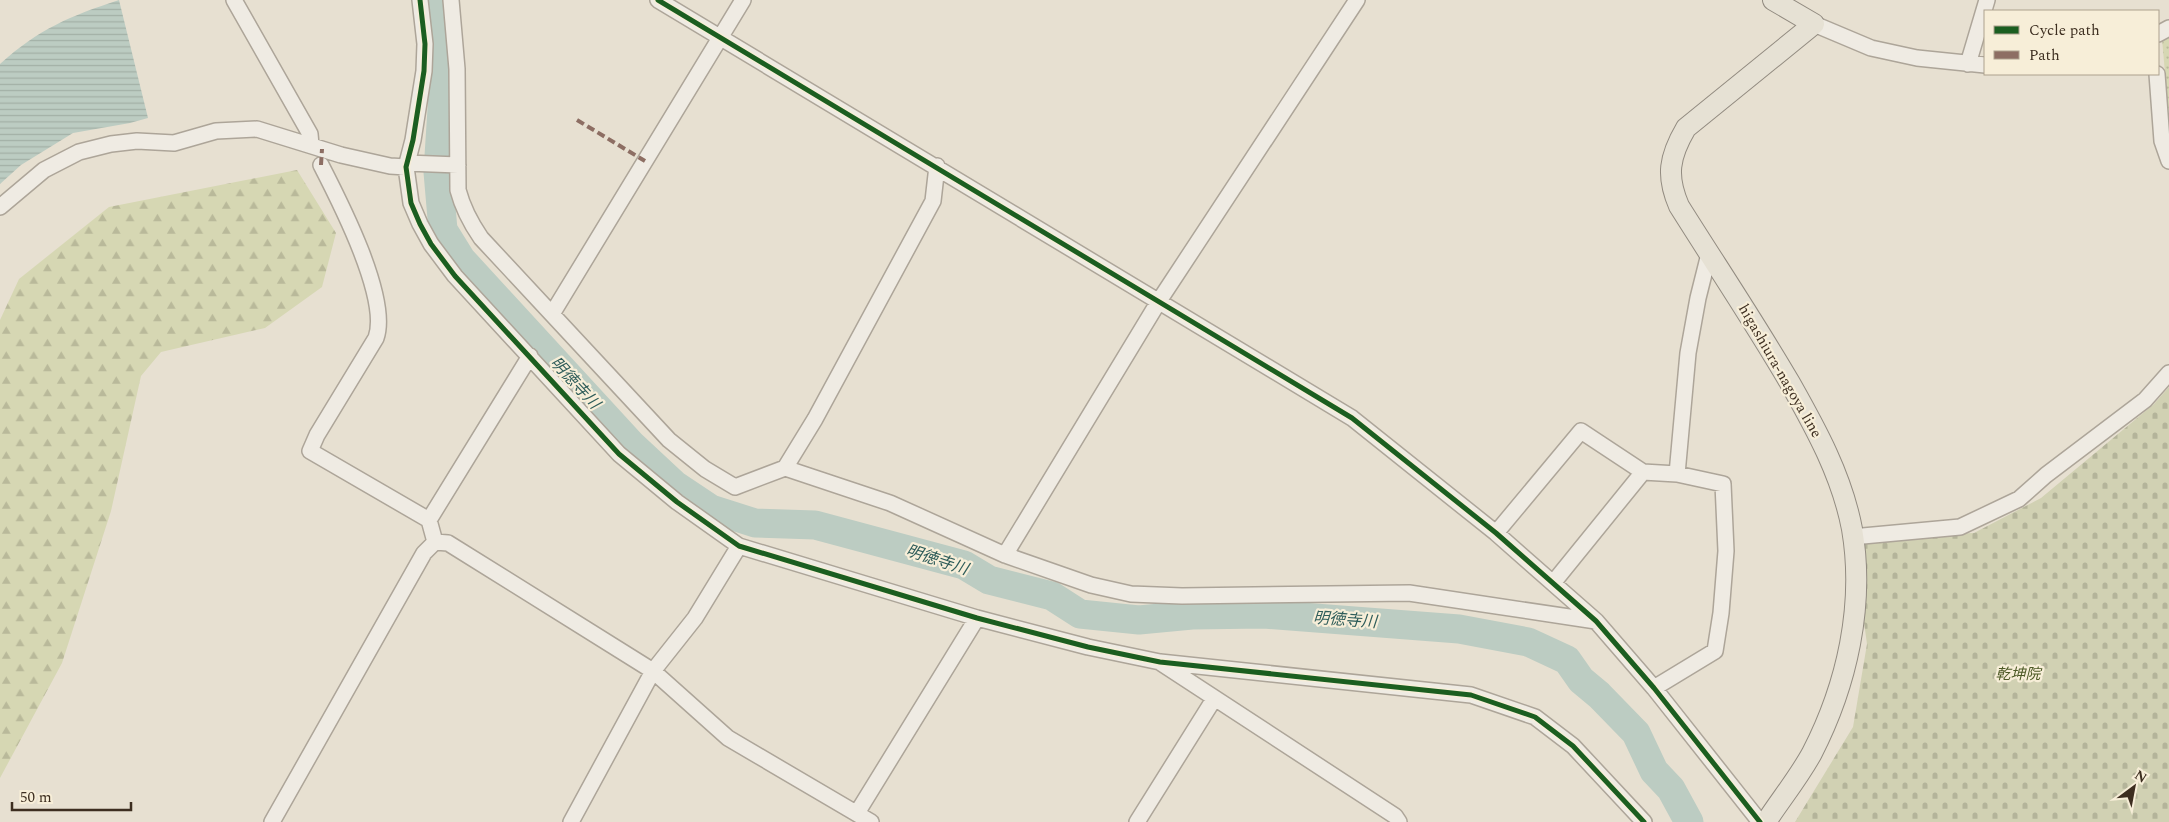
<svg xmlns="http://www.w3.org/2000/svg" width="2169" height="822" viewBox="0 0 2169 822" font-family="Spectral,'Noto Sans JP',serif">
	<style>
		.forest { fill: url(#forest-firs) }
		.cemetery { fill: url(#cemetery-stones) }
		.park { fill: url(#park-dots) }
		.water { fill: url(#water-rules) }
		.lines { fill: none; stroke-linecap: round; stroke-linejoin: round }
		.river { stroke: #bcccc2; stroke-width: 29 }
		.minor-casing { stroke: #ada599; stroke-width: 18 }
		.major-casing { stroke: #928b80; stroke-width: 22 }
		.minor { stroke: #efebe3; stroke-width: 15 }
		.major { stroke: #e6e1d4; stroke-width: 20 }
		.quiet { stroke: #8d6e63; stroke-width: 4; stroke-dasharray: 8 4; stroke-linecap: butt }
		.cycleway-casing { stroke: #f7eed8; stroke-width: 8 }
		.cycleway { stroke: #1b5e20; stroke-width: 5 }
		.labels { text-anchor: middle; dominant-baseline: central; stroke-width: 4.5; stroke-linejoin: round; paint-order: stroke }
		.street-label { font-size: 15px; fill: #3d2e20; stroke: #f7eed8 }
		.park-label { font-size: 15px; font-style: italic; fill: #4d5a26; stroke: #f7eed8 }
		.water-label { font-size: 16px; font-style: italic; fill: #2f5d5a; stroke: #f7eed8 }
	</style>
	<defs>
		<pattern id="forest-firs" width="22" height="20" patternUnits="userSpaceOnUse" patternTransform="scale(1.25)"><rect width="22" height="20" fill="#d6d7b3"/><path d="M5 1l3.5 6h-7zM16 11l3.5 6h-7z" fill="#b9b99a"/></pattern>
		<pattern id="cemetery-stones" width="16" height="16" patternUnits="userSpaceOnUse" patternTransform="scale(1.25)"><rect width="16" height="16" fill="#d1d1b3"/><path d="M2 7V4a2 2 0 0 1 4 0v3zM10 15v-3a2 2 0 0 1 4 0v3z" fill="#b4b49a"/></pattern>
		<pattern id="park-dots" width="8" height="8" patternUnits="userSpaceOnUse" patternTransform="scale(1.25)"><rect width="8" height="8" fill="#d6d7b3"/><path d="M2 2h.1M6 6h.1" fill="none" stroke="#b9b99a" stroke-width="1.8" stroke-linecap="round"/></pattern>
		<pattern id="water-rules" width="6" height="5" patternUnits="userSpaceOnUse" patternTransform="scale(1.25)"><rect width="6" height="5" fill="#bcccc2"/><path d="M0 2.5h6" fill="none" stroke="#a2b0a6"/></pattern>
	</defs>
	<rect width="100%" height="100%" fill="#e7e0d1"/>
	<path class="forest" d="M297 170 336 233 322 287 265 328 161 352 141 376 111 511 62 663 0 778V320L19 279 109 207Z"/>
	<path class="cemetery" d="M2169 387V822H1795L1853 727 1867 644 1852 537 1974 533 2041 498 2154 404Z"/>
	<path class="park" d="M2169 35V118L2162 39Z"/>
	<path class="water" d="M119 0 148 118 130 123 73 133 21 165 0 184V64C39 29 70 16 119 0Z"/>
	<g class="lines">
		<path class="river" d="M441 0 443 10 445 62 438 172 443 230 461 259 631 444 675 485 711 509 755 523 815 525 964 565 989 580 1052 596 1080 614 1139 620 1192 615 1264 614 1459 629 1528 642 1567 660 1581 680 1599 695 1636 733 1654 771 1671 789 1689 822"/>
		<g class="minor-casing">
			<path id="minor" d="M234 0 310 134 311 145
				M420 0 425 44 424 71 413 140 406 167 411 203 420 224 431 244 455 276 619 454 677 502 739 546 977 618 1088 647 1160 662 1471 695 1535 717 1573 746 1644 822
				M451 0 457 69 458 190C463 209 470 222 481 238L669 440 705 469 735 487 785 468 815 419 933 201 937 166
				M658 0 1352 418 1496 533 1596 621 1654 688 1760 822
				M1814 24 1871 48 1917 58 1985 65
				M2158 34 2169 28
				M1968 64 1987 0
				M2157 74 2162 141 2169 161
				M407 163 458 165
				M321 165C340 202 390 299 376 338L317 435 310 451 429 520
				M0 207 44 170 79 152 111 144 137 141 174 143 216 131 257 129 341 155 390 166 406 167
				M552 314 743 0
				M785 468 890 503 1005 555 1091 585 1131 594 1182 596 1409 593 1596 621
				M1496 533 1581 431 1643 472 1677 474
				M1852 537 1960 527 2019 499 2046 475 2145 400 2169 373
				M435 542 429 520 530 356
				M1005 555 1159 301 1357 0
				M1553 583 1643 472
				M1161 663 1395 816 1399 822
				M1654 688 1715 651 1721 613 1726 551 1723 484 1677 474 1688 353 1698 298 1709 254
				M857 813 977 618
				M272 822 424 553 435 542 448 543 653 671 728 738 871 822
				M571 822 653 671 695 618 739 546
				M1137 822 1214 699"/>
		</g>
		<g class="major-casing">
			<path id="major" d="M1766 822C1781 799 1799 777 1812 753 1847 685 1865 605 1852 529 1842 476 1816 429 1790 383 1755 323 1716 265 1679 206 1666 176 1669 157 1686 128L1814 24 1773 0"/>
		</g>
		<use href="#minor" class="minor"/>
		<use href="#major" class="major"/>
		<path class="quiet" d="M577 120 645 161
			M321 165 322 149"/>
		<g class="cycleway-casing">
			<path id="cycleway" d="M420 0 425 44 424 71 413 140 406 167 411 203 420 224 431 244 455 276 619 454 677 502 739 546 977 618 1088 647 1160 662 1471 695 1535 717 1573 746 1644 822
				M658 0 1352 418 1496 533 1596 621 1654 688 1760 822"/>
		</g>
		<use href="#cycleway" class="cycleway"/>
	</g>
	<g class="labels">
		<g class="street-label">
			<text transform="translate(1780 371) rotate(60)">higashiura-nagoya line</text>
		</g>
		<g class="park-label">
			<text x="2018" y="674">乾坤院</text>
		</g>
		<g class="water-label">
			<text transform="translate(575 383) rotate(47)">明徳寺川</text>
			<text transform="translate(937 560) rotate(18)">明徳寺川</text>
			<text transform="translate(1345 620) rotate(4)">明徳寺川</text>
		</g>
	</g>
	<rect x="1984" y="10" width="175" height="65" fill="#f7eed8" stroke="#ada18e"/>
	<rect x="1994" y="26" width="25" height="8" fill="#1b5e20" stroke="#ada18e"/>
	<text x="2029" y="35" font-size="15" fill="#3d2e20">Cycle path</text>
	<rect x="1994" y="51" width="25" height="8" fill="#8d6e63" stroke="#ada18e"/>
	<text x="2029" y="60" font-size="15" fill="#3d2e20">Path</text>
	<g transform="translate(2134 787) rotate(32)" stroke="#f7eed8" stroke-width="4" paint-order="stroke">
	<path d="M0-4L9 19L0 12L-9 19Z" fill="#3d2e20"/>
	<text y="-8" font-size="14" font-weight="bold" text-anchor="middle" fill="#3d2e20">N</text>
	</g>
	<path d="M12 802v8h119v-8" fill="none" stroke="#3d2e20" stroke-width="2.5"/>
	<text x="20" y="802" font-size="15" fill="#3d2e20" stroke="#f7eed8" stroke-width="4" paint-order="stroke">50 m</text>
</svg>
